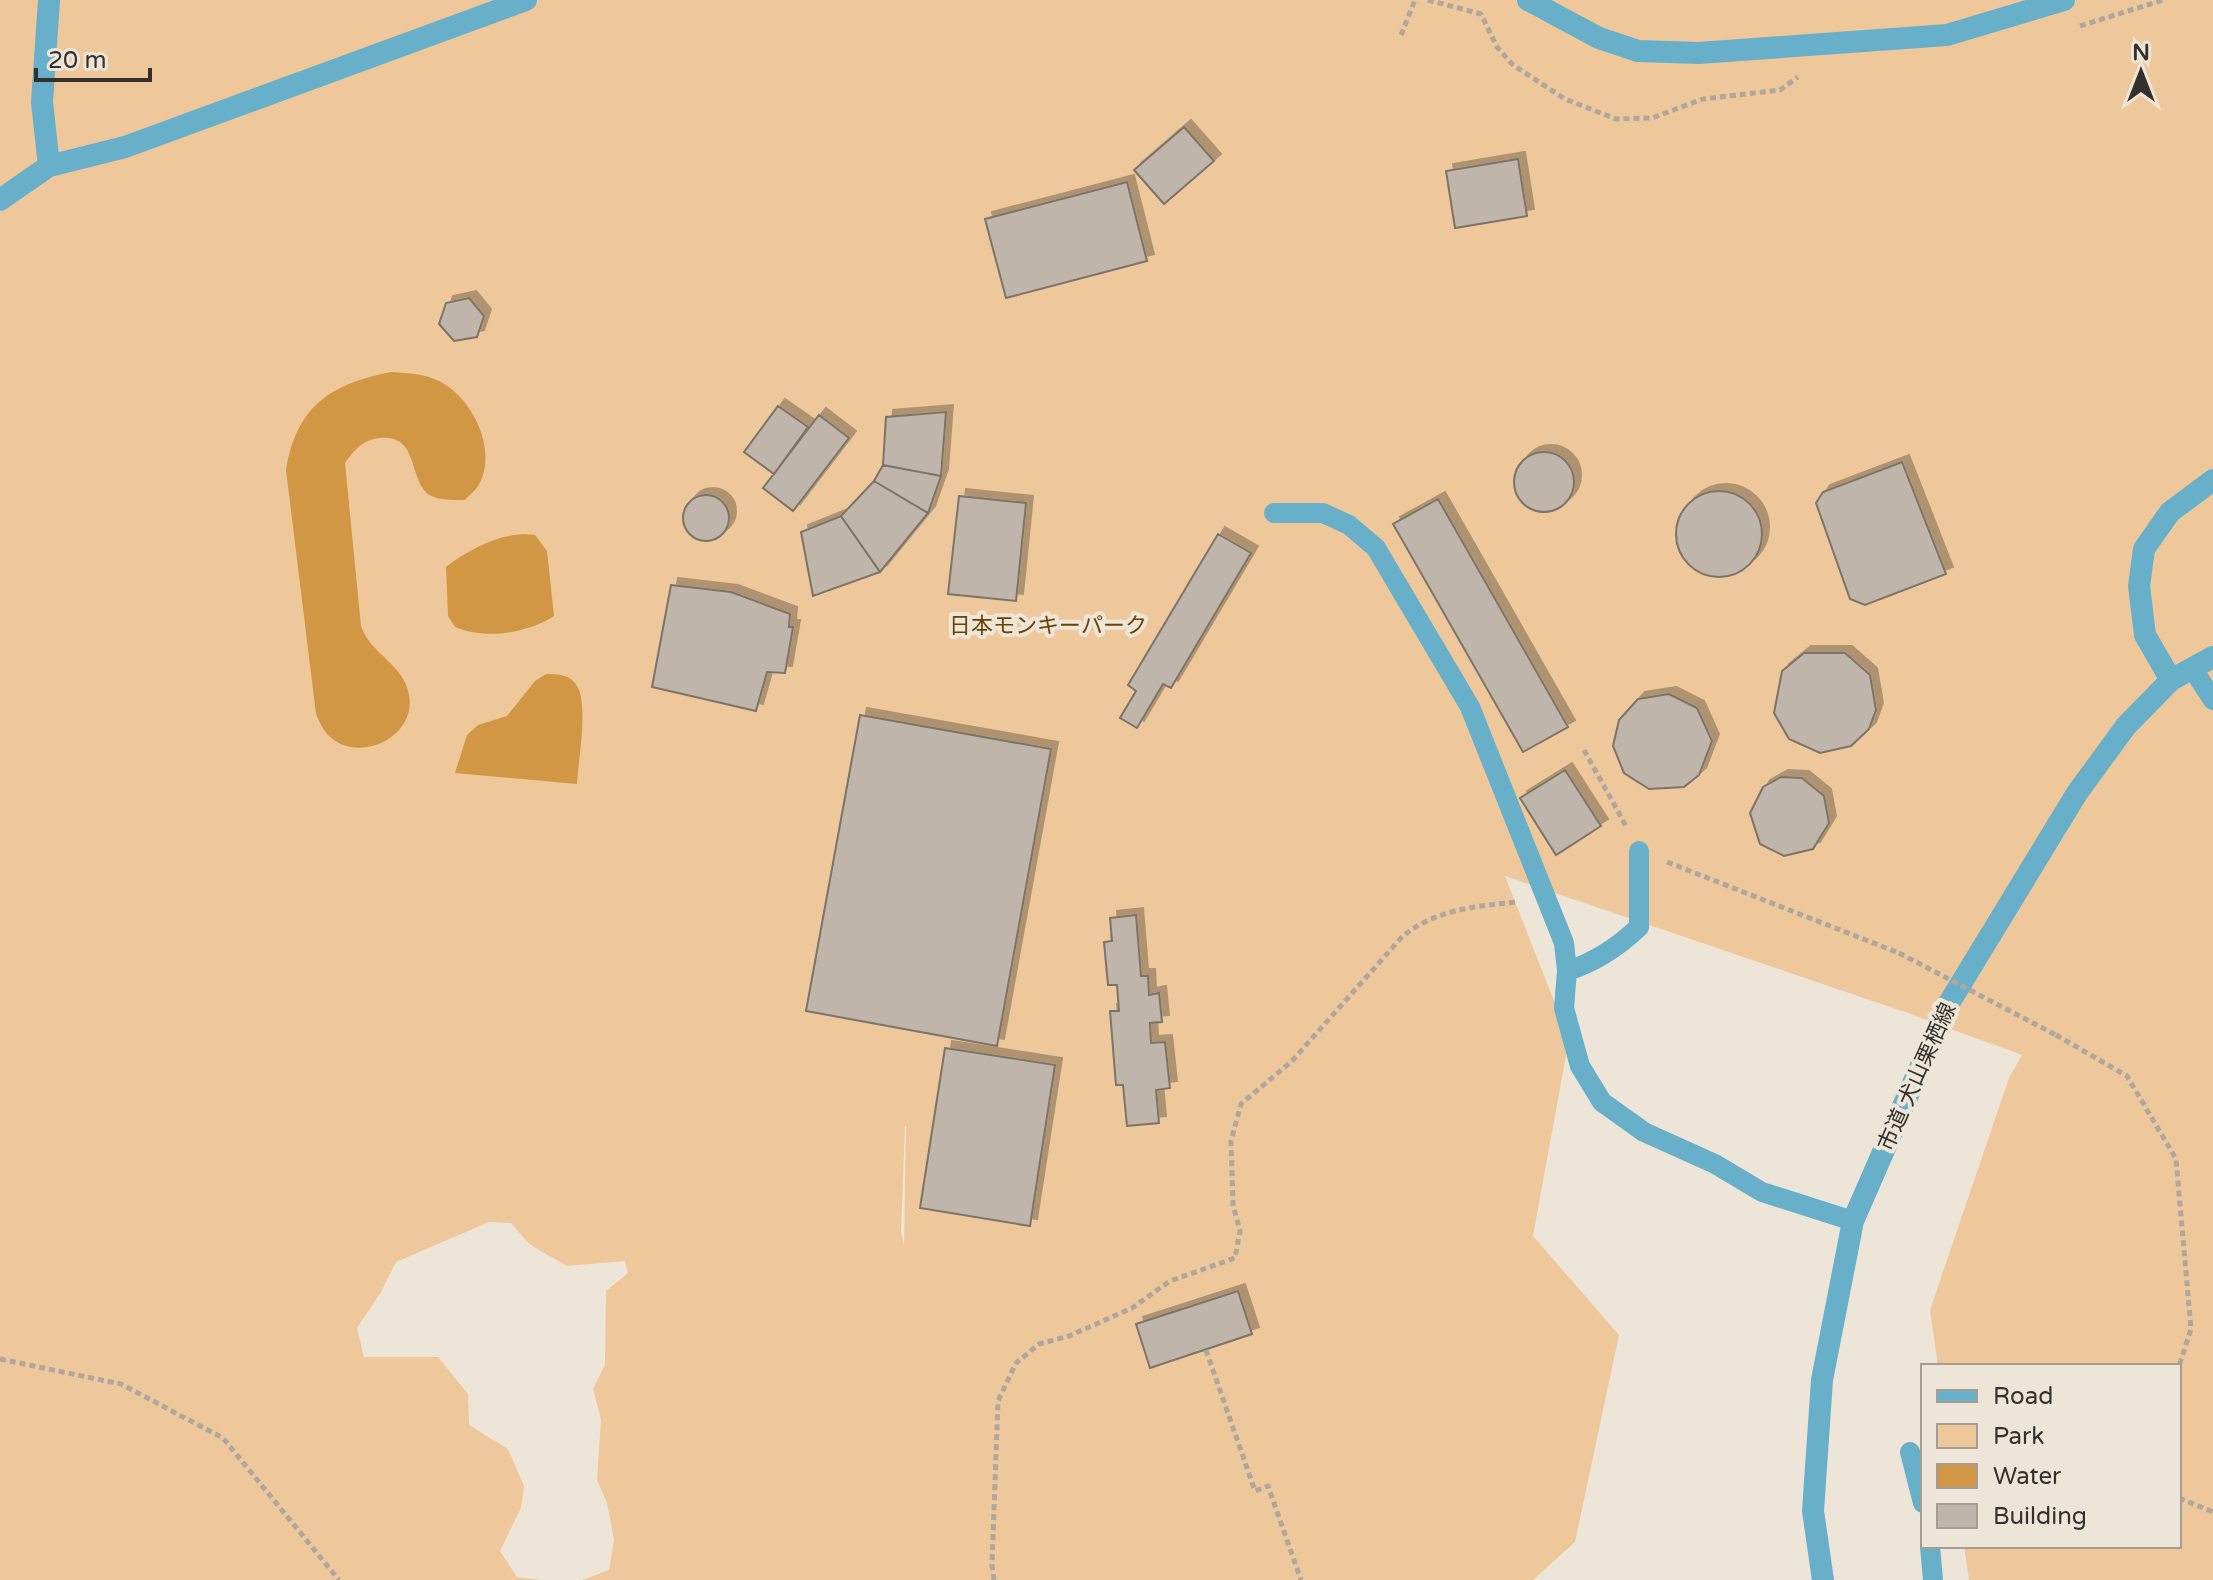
<svg xmlns="http://www.w3.org/2000/svg" width="2213" height="1580" viewBox="0 0 2213 1580" font-family="'Varela Round','Noto Sans JP',sans-serif">
	<style>
		.green { fill: #eec89a; fill-rule: evenodd }
		.water { fill: #d29744 }
		.building { fill: #bfb5ab; stroke: #7c7369; stroke-width: 2; filter: url(#shadow) }
		.lines { fill: none; stroke-linecap: round; stroke-linejoin: round }
		.path { stroke: #afa79e; stroke-width: 5; stroke-dasharray: 6 4; stroke-linecap: butt }
		.service { stroke: #68afca; stroke-width: 20 }
		.minor { stroke: #68afca; stroke-width: 22 }
		.tertiary { stroke: #68afca; stroke-width: 22 }
		.path-bridge { stroke: #afa79e; stroke-width: 5; stroke-dasharray: 6 4; stroke-linecap: butt }
		.labels { text-anchor: middle; dominant-baseline: central; stroke-width: 8; stroke-linejoin: round; paint-order: stroke }
		.park-label { font-size: 22px; fill: #6b4300; stroke: #eee5d9 }
		.street-label { font-size: 22px; fill: #34302c; stroke: #eee5d9 }
	</style>
	<defs>
		<filter id="shadow"><feDropShadow dx="7" dy="-7" stdDeviation="0" flood-color="#0004"/></filter>
	</defs>
	<rect width="100%" height="100%" fill="#eee5d9"/>
	<path class="green" d="M0 0H2213V1580H1969L1964 1546H2179V1366H1938L1930 1310 2009 1078 2022 1055 1902 1011 1505 876 1569 1039 1533 1236 1619 1335 1575 1542 1533 1580H582L609 1570 614 1540 607 1503 597 1480 601 1419 593 1389 605 1365 606 1291 628 1273 625 1261 567 1266 529 1244 511 1223 489 1222 396 1262 381 1292 357 1328 364 1357H438L468 1394 469 1425 508 1449 524 1486 521 1508 500 1551 517 1577 540 1580H0ZM905 1126H906L904 1245 901 1232Z"/>
	<path class="water" d="M391 372C411 373 429 374 446 385 475 404 498 453 478 486 475 491 469 495 465 500 454 500 438 501 428 494 408 477 419 434 379 438 362 440 354 451 345 463L361 626C371 655 404 664 409 695 417 738 357 765 328 735 323 730 319 721 316 714L286 470C297 405 331 384 391 372Z
		M525 534 535 535 547 551 554 616C528 633 485 640 455 627L448 616 446 567C468 550 497 535 525 534Z
		M546 674C557 674 568 674 575 683 590 700 578 760 577 784L455 773 467 735 478 725 507 716 535 681Z"/>
	<path class="building" d="M1184 127 1214 161 1164 204 1134 170Z
		M1518 159 1527 216 1455 228 1446 171Z
		M1127 182 1147 261 1006 298 985 219Z
		M469 298 484 316 477 337 454 341 439 324 446 303Z
		M778 406 808 427 774 474 744 452Z
		M946 412 941 476 883 465 886 417Z
		M819 415 849 438 793 511 763 488Z
		M1514 482a30 30 0 1 1 60 0a30 30 0 1 1-60 0Z
		M1902 462 1946 574 1865 605 1850 599 1816 503 1823 492Z
		M883 465 941 476 928 513 874 481Z
		M874 481 928 513 880 572 841 516Z
		M1676 534a43 43 0 1 1 86 0a43 43 0 1 1-86 0Z
		M683 518a23 23 0 1 1 46 0a23 23 0 1 1-46 0Z
		M959 496 1026 503 1016 601 948 594Z
		M1438 499 1568 727 1523 752 1393 524Z
		M841 516 880 572 813 596 801 532Z
		M1218 534 1251 553 1171 688 1163 684 1137 728 1120 718 1136 691 1128 685Z
		M671 585 731 592 790 614 789 627H793L785 673 767 672 756 711 652 687Z
		M1804 653H1845L1870 675 1876 710 1869 729 1851 746 1820 753 1789 739 1774 713 1782 671Z
		M1669 694 1697 708 1712 741 1699 775 1684 787 1649 789 1624 773 1613 746 1619 720 1638 699Z
		M860 715 1051 749 997 1046 806 1011Z
		M1565 770 1601 826 1556 855 1520 798Z
		M1781 777 1802 778 1824 796 1829 823 1813 849 1784 856 1760 844 1750 813 1763 787Z
		M1136 915 1141 976H1148L1149 995 1159 993 1162 1022 1150 1023 1151 1043 1165 1042 1170 1088 1156 1090 1159 1123 1127 1126 1123 1085H1116L1110 1011H1119L1117 985H1108L1104 942 1112 941 1110 918Z
		M945 1048 1055 1065 1030 1226 920 1208Z
		M1238 1291 1252 1334 1150 1368 1136 1324Z"/>
	<g class="lines">
		<path class="path" d="M1428 0 1481 14 1497 47 1513 65 1565 99 1616 119 1652 118 1703 99 1780 90 1798 77
			M2080 26 2163 0
			M1401 35 1415 0
			M1584 750 1626 826
			M1667 862 1899 953
			M2056 1035 2127 1076 2176 1159 2191 1329 2179 1366
			M1206 1350 1255 1491 1268 1486 1301 1580
			M0 1359 121 1384 223 1438 339 1580
			M2179 1498 2213 1512
			M994 1580 992 1565 998 1401 1016 1363 1039 1344 1069 1336 1132 1308 1170 1281 1235 1258 1240 1231 1233 1205 1231 1141 1241 1104 1292 1061 1401 938C1432 910 1476 906 1517 902"/>
		<path class="service" d="M1274 513H1323L1349 525 1376 548 1470 707 1564 943 1567 971 1564 1008 1580 1066 1602 1102 1644 1132 1715 1164 1762 1192 1853 1221
			M2192 668 2213 700
			M1567 971C1593 963 1619 946 1639 927V851
			M1910 1452 1923 1503
			M1930 1546 1933 1580"/>
		<path class="minor" d="M49 0 42 102 49 166
			M1528 0 1599 38 1638 51 1699 53 1947 35 2064 0
			M0 200 49 166 125 147 526 0"/>
		<path class="tertiary" d="M2171 680 2145 635 2139 586 2144 549 2170 512 2213 480
			M1823 1580 1813 1511 1822 1380 1853 1221 1946 1008 2077 793 2126 726 2171 680 2213 657"/>
		<path class="path-bridge" d="M1899 953 2056 1035"/>
	</g>
	<g class="labels">
		<g class="park-label">
			<text x="1048" y="626">日本モンキーパーク</text>
		</g>
		<g class="street-label">
			<text transform="translate(1917 1077) rotate(-66)">市道 犬山栗栖線</text>
		</g>
	</g>
	<rect x="1921" y="1364" width="260" height="184" fill="#eee5d9" stroke="#a49d94" stroke-width="2"/>
	<rect x="1937" y="1390" width="40" height="12" fill="#68afca" stroke="#a49d94" stroke-width="2"/>
	<text x="1993" y="1404" font-size="24" fill="#34302c">Road</text>
	<rect x="1937" y="1424" width="40" height="24" fill="#eec89a" stroke="#a49d94" stroke-width="2"/>
	<text x="1993" y="1444" font-size="24" fill="#34302c">Park</text>
	<rect x="1937" y="1464" width="40" height="24" fill="#d29744" stroke="#a49d94" stroke-width="2"/>
	<text x="1993" y="1484" font-size="24" fill="#34302c">Water</text>
	<rect x="1937" y="1504" width="40" height="24" fill="#bfb5ab" stroke="#a49d94" stroke-width="2"/>
	<text x="1993" y="1524" font-size="24" fill="#34302c">Building</text>
	<g transform="translate(2141 72)" stroke="#eee5d9" stroke-width="6" paint-order="stroke">
	<path d="M0-6L14 30L0 20L-14 30Z" fill="#34302c"/>
	<text y="-12" font-size="22" font-weight="bold" text-anchor="middle" fill="#34302c">N</text>
	</g>
	<path d="M36 68v12h114v-12" fill="none" stroke="#34302c" stroke-width="4"/>
	<text x="48" y="68" font-size="24" fill="#34302c" stroke="#eee5d9" stroke-width="6" paint-order="stroke">20 m</text>
</svg>
